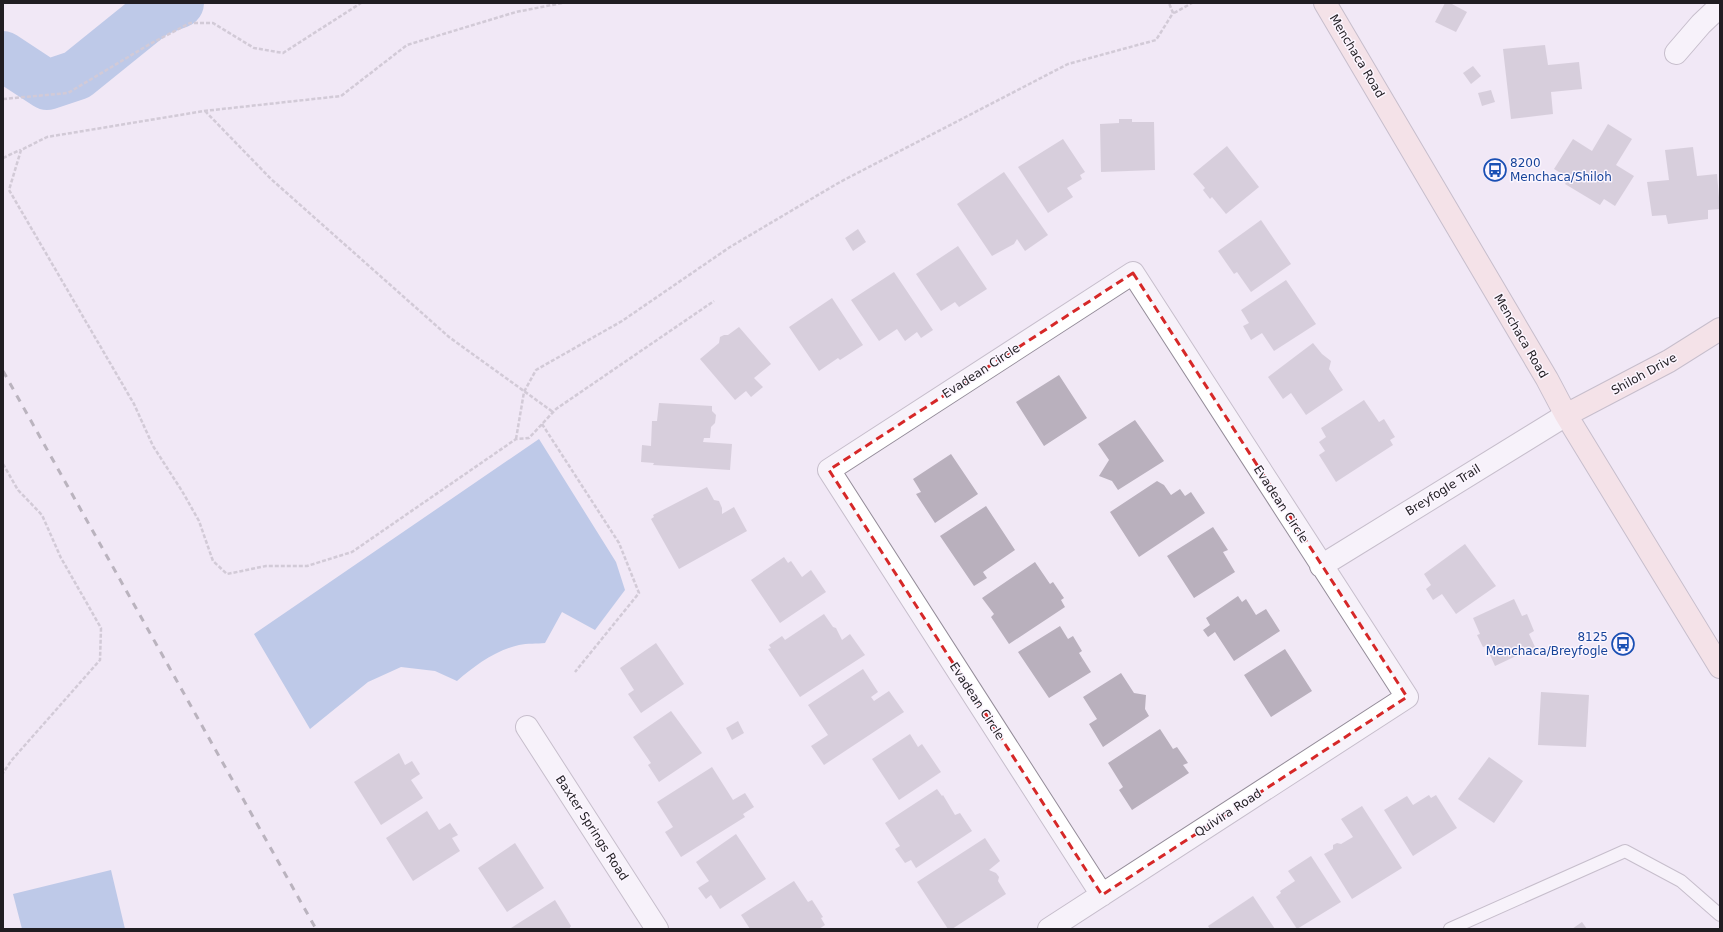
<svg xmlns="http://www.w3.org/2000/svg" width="1723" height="932" viewBox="0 0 1723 932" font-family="'DejaVu Sans',sans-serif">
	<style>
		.water { fill: #81a4d7 }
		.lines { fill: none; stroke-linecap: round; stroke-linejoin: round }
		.river { stroke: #81a4d7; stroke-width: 50 }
		.building { fill: #b9b0bd }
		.lane-casing { stroke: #948c99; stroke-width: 14 }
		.street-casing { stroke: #948c99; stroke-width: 24 }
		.secondary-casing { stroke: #948c99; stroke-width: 24 }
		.path { stroke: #aea7b1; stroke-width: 2.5; stroke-dasharray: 4 2; stroke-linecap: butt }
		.lane { stroke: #fff; stroke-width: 12 }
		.street { stroke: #fff; stroke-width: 22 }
		.secondary { stroke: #f9dbd8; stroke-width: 22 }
		.rail { stroke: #78737b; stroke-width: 3; stroke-dasharray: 7 7; stroke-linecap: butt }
		.marked { fill: none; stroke: #d62828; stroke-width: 3; stroke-dasharray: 8 5; stroke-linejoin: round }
		.labels { text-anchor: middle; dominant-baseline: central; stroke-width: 3; stroke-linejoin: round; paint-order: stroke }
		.street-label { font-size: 12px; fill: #201d22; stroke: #fcf6ff }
		.transit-label { font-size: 12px; fill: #164399; stroke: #fcf6ff; text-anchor: start }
	</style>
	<rect width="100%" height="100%" fill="#f1e8f5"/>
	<path class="water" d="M539 439 616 562 625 590 595 630 562 612 545 643C537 644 527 643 519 645 496 650 474 666 457 681L435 671 401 667 368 682 310 729 254 634Z
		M111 870 125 929H22L13 894Z"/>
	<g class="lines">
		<path class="river" d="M3 56 47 85 77 75 155 12 179 3"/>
	</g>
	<path class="building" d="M1445 3H1450L1467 12 1456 32 1435 22Z
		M1545 45 1548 65 1579 62 1582 89 1551 92 1553 114 1511 119 1503 49Z
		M1473 66 1481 76 1471 84 1463 73Z
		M1491 90 1495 102 1482 106 1478 93Z
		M1119 119H1132V122H1154L1155 170 1101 172 1100 124 1119 123Z
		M1608 124 1632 139 1616 165 1634 176 1615 206 1604 199 1600 205 1565 184 1569 178 1554 169 1573 139 1592 151Z
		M1063 139 1085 172 1080 175 1082 179 1067 188 1073 197 1048 213 1018 167Z
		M1227 146 1259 187 1226 214 1212 197 1210 199 1203 190 1205 188 1193 174Z
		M1693 147 1697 176 1717 174 1720 209 1708 210V219L1668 224 1666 215 1652 216 1647 182 1669 180 1665 150Z
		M1004 172 1048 235 1025 251 1017 239 1014 244 992 256 957 204Z
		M1261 220 1291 264 1251 292 1237 272 1234 274 1218 251Z
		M858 229 866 242 853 251 845 238Z
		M958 246 987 289 959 307 955 302 941 311 916 274Z
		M894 272 933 330 921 338 917 332 905 341 897 329 879 341 851 300Z
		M1286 280 1316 324 1274 351 1262 333 1251 340 1243 326 1249 323 1241 310Z
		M832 298 863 345 840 360 838 358 819 371 789 327Z
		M739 327 771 364 754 378 763 387 751 397 746 391 735 400 700 359 719 343 720 337 724 335H728Z
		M1313 343 1322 354 1331 361 1329 369 1343 390 1306 415 1291 393 1283 399 1268 377Z
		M1059 375 1087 418 1044 446 1016 402Z
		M1364 400 1379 422 1384 419 1395 437 1390 440 1393 445 1336 482 1319 455 1325 451 1319 442 1326 437 1321 428Z
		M659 403 712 406V411L716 415 715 423 711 427 710 438H704L703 442 732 444 730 470 653 465 654 463 641 462 642 445 651 446 652 421H657Z
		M1135 420 1164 461 1118 490 1112 481 1099 476 1109 460 1098 444Z
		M951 454 978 494 935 523 916 494 921 492 913 479Z
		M1157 481 1164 485 1171 495 1180 489 1185 496 1191 492 1205 513 1139 557 1110 512Z
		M707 487 714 500 719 501 722 508V514L734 507 747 531 679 569 651 519 654 517 653 515Z
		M986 506 1015 550 983 572 987 578 974 586 940 536Z
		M1213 527 1228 550 1223 552 1235 572 1194 598 1167 556Z
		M1465 544 1496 586 1456 614 1442 594 1433 600 1426 589 1431 585 1424 574Z
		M784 557 788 563 791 561 802 577 811 570 826 592 780 623 751 580Z
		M1035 562 1050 584 1053 582 1064 598 1061 600 1065 607 1009 644 991 617 994 614 982 598Z
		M1238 596 1242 602 1246 599 1256 615 1266 609 1280 631 1234 661 1215 632 1208 637 1203 630 1210 625 1206 618Z
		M1514 599 1522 616 1527 614 1534 631 1529 634 1535 647 1495 666 1486 646 1483 647 1477 635 1480 634 1473 618Z
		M824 614 833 627 836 628 842 640 850 634 865 655 800 697 768 649 771 648 769 645 782 636 785 640Z
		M1060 626 1068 639 1073 636 1082 651 1079 653 1091 672 1049 698 1018 652Z
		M656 643 684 684 641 713 628 694 634 690 620 668Z
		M1285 649 1312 691 1271 717 1244 675Z
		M863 669 878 692 871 697 874 701 889 691 904 712 824 765 811 746 828 735 808 705Z
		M1121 673 1134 693 1146 695 1145 709 1149 716 1103 747 1089 724 1097 719 1083 697Z
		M1541 692 1589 695 1586 747 1538 745Z
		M671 711 702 753 659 782 648 765 651 763 633 737Z
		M738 721 744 733 732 740 726 728Z
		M1160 729 1173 749 1177 747 1188 763 1183 765 1189 773 1132 810 1119 790 1123 787 1108 763Z
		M910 734 918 747 922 744 941 772 899 800 872 759Z
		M399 753 405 765 412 761 420 774 411 780 423 798 381 825 354 782Z
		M1489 757 1523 781 1494 823 1458 799Z
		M712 767 733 800 745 793 754 807 743 814 745 817 681 857 665 832 673 827 657 802Z
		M937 789 942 796 943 795 955 815 960 813 972 831 916 868 911 860 905 863 895 849 900 846 885 823Z
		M1429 795 1431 798 1436 795 1457 828 1413 856 1384 810 1407 796 1413 805Z
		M1362 806 1402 868 1352 899 1324 854 1333 849V845L1337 843 1341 844 1353 837 1341 819Z
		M427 811 439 830 450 823 458 835 452 838 460 851 413 881 386 838Z
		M736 834 766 879 720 909 711 895 706 899 698 888 709 881 696 862Z
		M985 838 1000 861 989 870 996 873 999 877 998 881 1006 894 952 929H948L917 882Z
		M515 843 544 888 507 912 478 868Z
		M1311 856 1341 902 1297 929 1276 897 1281 893 1280 891 1295 881 1288 871Z
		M794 881 808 902 812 900 823 917 821 918 825 925 819 929H750L741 915Z
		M1253 896 1275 929H1210L1208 926Z
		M555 900 571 926 569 929H512L511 928Z
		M1582 922 1587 929H1572Z"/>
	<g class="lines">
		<g class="lane-casing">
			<path id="lane" d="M1450 929 1625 851 1681 881 1720 915"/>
		</g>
		<g class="street-casing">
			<path id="street" d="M1676 53 1701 24 1720 6
				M1321 566 1566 415
				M527 727 657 929
				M1049 929 1407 697 1133 273 829 470 1102 895"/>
		</g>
		<g class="secondary-casing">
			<path id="secondary" d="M1325 3 1547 379 1566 415 1720 667
				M1566 415 1669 361 1720 329"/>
		</g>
		<path class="path" d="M562 3 516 12 407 45 341 96 204 111 47 137 21 150 9 190 134 404 153 446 182 491 199 521 213 561 227 574 266 566H307L352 552 516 439 529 438 556 409 714 301
			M1174 13 1192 3
			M3 99 68 93 150 44 190 23H213L254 48 283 53 361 3
			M205 111 271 179 449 337 553 412
			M3 158 20 150
			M542 424 619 543 639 593 575 672
			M516 439 524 392 536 370 622 321 730 247 840 182 1068 64 1156 40 1173 13 1169 3
			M3 464 18 490 42 515 61 558 101 628 100 660 11 761 3 773"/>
		<use href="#lane" class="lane"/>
		<use href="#street" class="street"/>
		<use href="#secondary" class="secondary"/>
		<path class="rail" d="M3 371 316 929"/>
	</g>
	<path d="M0 0H1723V932H0ZM1133 273 1407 697 1102 895 829 470Z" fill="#f1e8f5" fill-opacity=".55" fill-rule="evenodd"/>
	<path class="marked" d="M1133 273 1407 697 1102 895 829 470Z"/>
	<defs>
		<g id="bus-ring" transform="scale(1.15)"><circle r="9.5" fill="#fcf6ff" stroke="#1a4fb4" stroke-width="1.5"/><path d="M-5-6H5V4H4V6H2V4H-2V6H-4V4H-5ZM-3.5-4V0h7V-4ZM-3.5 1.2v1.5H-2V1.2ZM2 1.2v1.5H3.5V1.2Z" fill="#1a4fb4"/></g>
	</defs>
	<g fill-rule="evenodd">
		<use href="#bus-ring" x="1495" y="170"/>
		<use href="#bus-ring" x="1623" y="644"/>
	</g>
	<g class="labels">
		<g class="street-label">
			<text transform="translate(1357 56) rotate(59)">Menchaca Road</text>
			<text transform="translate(1521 336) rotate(60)">Menchaca Road</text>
			<text transform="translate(981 371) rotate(-33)">Evadean Circle</text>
			<text transform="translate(1644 374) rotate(-29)">Shiloh Drive</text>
			<text transform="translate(1443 490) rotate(-32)">Breyfogle Trail</text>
			<text transform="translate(1281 504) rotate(57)">Evadean Circle</text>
			<text transform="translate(977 701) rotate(57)">Evadean Circle</text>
			<text transform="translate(1228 813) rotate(-33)">Quivira Road</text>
			<text transform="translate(592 828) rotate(57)">Baxter Springs Road</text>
		</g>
		<g class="transit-label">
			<text x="1510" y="163">8200<tspan x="1510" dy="14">Menchaca/Shiloh</tspan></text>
			<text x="1608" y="637" text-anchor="end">8125<tspan x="1608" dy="14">Menchaca/Breyfogle</tspan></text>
		</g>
	</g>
	<rect width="1723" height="932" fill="none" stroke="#201d22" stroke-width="8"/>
</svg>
